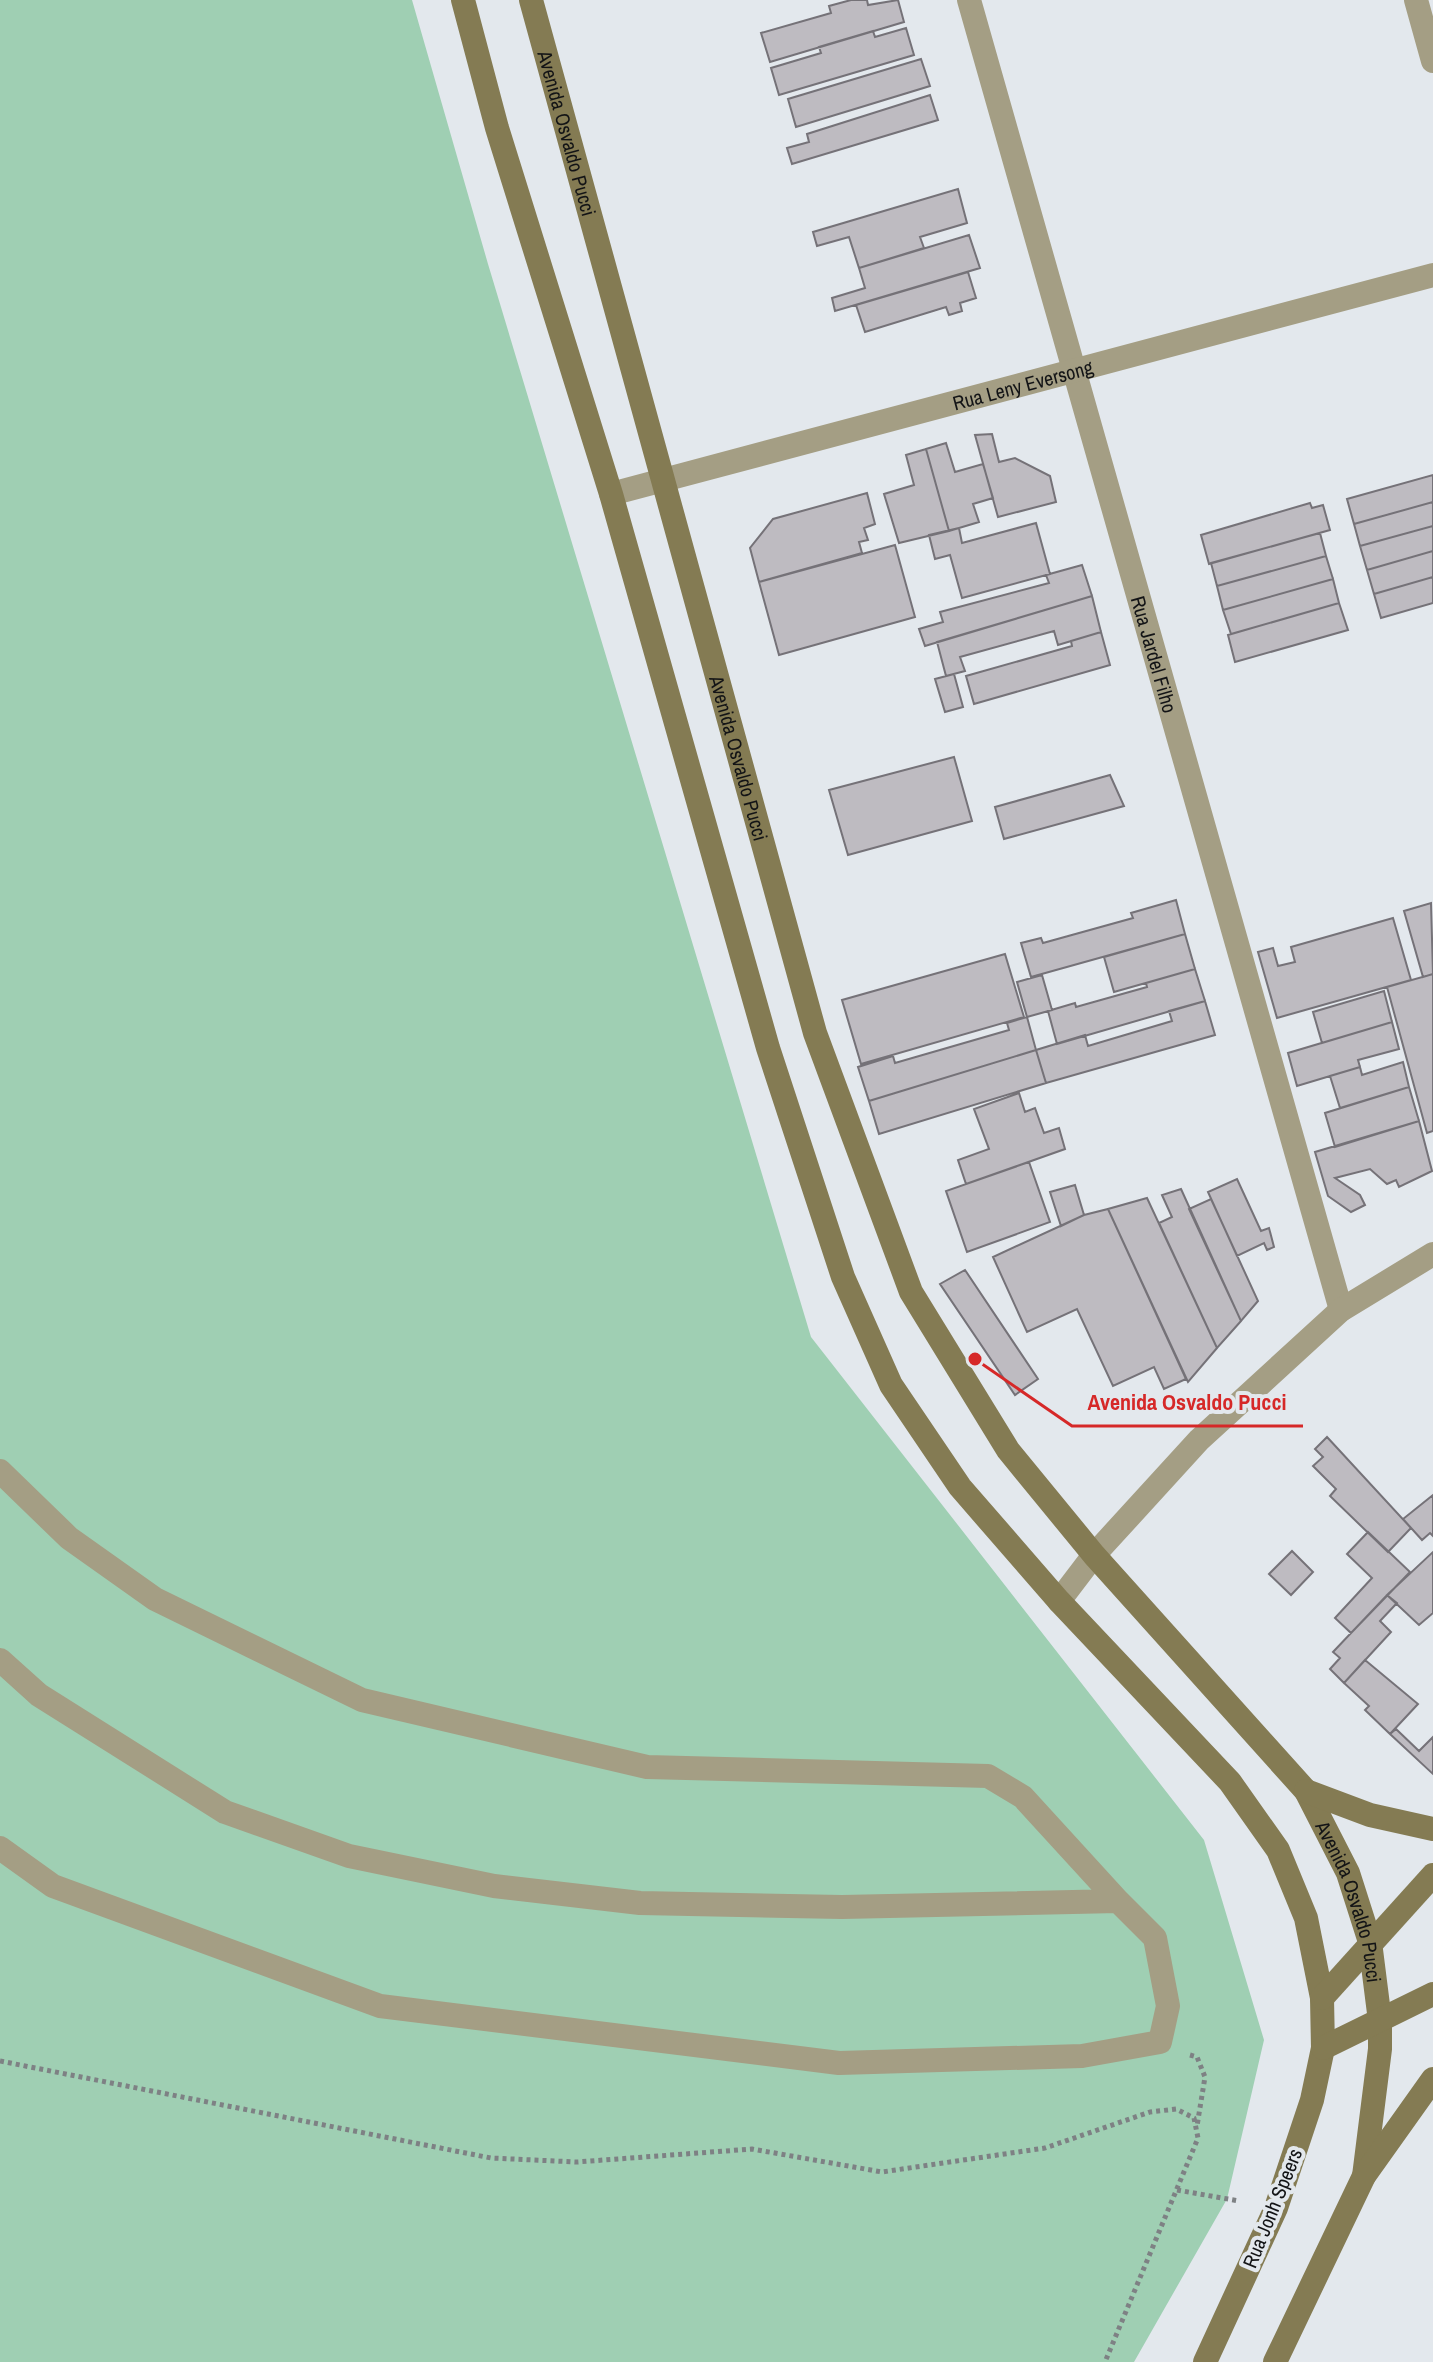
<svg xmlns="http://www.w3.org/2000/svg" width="1433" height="2362" viewBox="0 0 1433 2362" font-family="'Archivo Narrow',sans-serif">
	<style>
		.green { fill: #9fcfb3 }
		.building { fill: #bebbc1; stroke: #757278; stroke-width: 2 }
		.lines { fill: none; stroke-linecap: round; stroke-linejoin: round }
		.path { stroke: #7e8184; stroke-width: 5; stroke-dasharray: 4 4; stroke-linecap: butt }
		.lane { stroke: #a49e84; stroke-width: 24 }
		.street { stroke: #a49e84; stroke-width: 24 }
		.secondary { stroke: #847b53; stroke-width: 24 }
		.labels { text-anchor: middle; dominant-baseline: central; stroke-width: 8; stroke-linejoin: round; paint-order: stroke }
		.street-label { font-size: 20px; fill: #131416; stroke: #e3e8ed }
		.leader { fill: none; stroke: #d62828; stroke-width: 3 }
		.callout-dot { fill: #d62828; stroke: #e3e8ed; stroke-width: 3 }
		.callout-label { font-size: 22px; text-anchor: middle; font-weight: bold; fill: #d62828; stroke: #e3e8ed; stroke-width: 8; stroke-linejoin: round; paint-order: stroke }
	</style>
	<rect width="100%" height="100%" fill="#e3e8ed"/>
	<path class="green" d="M0 0H412L488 264 811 1337 1204 1840 1264 2040 1227 2199 1134 2362H0Z"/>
	<path class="building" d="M851 0H867L868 5 898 0 904 22 770 62 761 33 831 13 829 6Z
		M906 28 914 55 779 95 771 68 821 53 819 47 873 31 875 37Z
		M921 59 930 86 796 127 788 99Z
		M930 95 938 120 792 164 787 148 809 142 807 134Z
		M958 189 967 223 920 237 924 248 859 268 849 237 817 246 813 232Z
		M969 235 980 268 835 311 832 298 865 288 859 268Z
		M968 272 976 298 960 303 962 311 949 315 946 307 865 332 856 305Z
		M992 434 999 462 1015 458 1050 476 1056 502 998 517 975 435Z
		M946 443 955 472 983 464 993 498 973 504 979 522 949 531 926 449Z
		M926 449 949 531 899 543 884 494 914 485 906 455Z
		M1433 475V502L1354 524 1347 499Z
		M867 493 875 524 864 528 868 540 859 542 862 553 759 582 750 548 773 519Z
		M1433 502V526L1360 546 1354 524Z
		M1310 503 1312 508 1323 505 1330 530 1209 564 1201 535Z
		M1036 523 1050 574 962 598 950 555 935 559 929 535 959 528 962 543Z
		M1433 526V551L1367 570 1360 546Z
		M1320 533 1326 556 1217 586 1211 563Z
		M895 545 915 617 779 655 759 582Z
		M1433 551V577L1374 594 1367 570Z
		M1326 556 1333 579 1223 610 1217 586Z
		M1082 565 1092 596 925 646 919 629 943 622 940 612 1049 583 1046 575Z
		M1433 577V603L1381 618 1374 594Z
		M1333 579 1339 603 1231 634 1223 610Z
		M1092 596 1101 632 1058 645 1054 631 960 657 965 671 946 676 937 642Z
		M1339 603 1348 630 1235 662 1228 635Z
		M1101 632 1110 665 974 704 966 676 1072 646 1071 641Z
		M954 674 963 707 945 712 935 679Z
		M954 757 972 821 848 855 829 790Z
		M1110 775 1124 806 1004 839 995 807Z
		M1176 900 1185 934 1031 977 1021 943 1041 938 1043 943 1133 918 1131 913Z
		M1431 903 1433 974 1423 977 1404 911Z
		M1393 918 1411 980 1277 1018 1258 952 1273 948 1278 966 1295 962 1291 947Z
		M1185 934 1195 969 1114 992 1104 957Z
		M1005 954 1024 1017 861 1064 842 1000Z
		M1195 969 1205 1001 1057 1044 1048 1011 1075 1003 1076 1007 1147 987 1146 983Z
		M1433 974V1131L1427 1133 1387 987Z
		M1042 975 1052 1010 1027 1017 1017 982Z
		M1384 991 1392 1022 1322 1043 1313 1012Z
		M1205 1001 1215 1035 1046 1083 1036 1050 1085 1035 1088 1046 1172 1021 1169 1011Z
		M1027 1017 1036 1050 869 1101 858 1067 893 1056 895 1063 1009 1030 1007 1023Z
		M1392 1022 1399 1049 1358 1060 1360 1067 1297 1086 1288 1053Z
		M1036 1050 1046 1083 879 1134 869 1101Z
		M1403 1062 1409 1087 1340 1108 1330 1076 1360 1067 1362 1075Z
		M1409 1087 1419 1121 1335 1147 1325 1113Z
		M1019 1093 1025 1112 1035 1108 1044 1133 1059 1128 1065 1149 966 1184 958 1160 989 1149 974 1109Z
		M1419 1121 1432 1171 1399 1187 1396 1180 1387 1184 1370 1169 1335 1178 1360 1195 1365 1205 1351 1212 1328 1196 1315 1152Z
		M1029 1162 1050 1222 967 1252 946 1191Z
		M1237 1179 1261 1231 1269 1228 1274 1247 1267 1250 1264 1243 1237 1256 1208 1192Z
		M1075 1185 1084 1215 1061 1226 1050 1192Z
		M1181 1189 1241 1321 1217 1348 1159 1223 1172 1217 1162 1195Z
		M1147 1198 1217 1348 1188 1382 1108 1209Z
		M1211 1199 1258 1301 1241 1321 1189 1209Z
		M1108 1209 1186 1379 1164 1389 1154 1367 1113 1386 1077 1309 1027 1332 993 1257 1084 1215Z
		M965 1270 1038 1379 1015 1395 940 1284Z
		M1327 1437 1411 1528 1388 1552 1330 1496 1336 1489 1313 1466 1323 1457 1315 1449Z
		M1433 1495V1536L1430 1533 1422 1540 1403 1519Z
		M1368 1532 1410 1572 1351 1633 1335 1618 1372 1578 1347 1554Z
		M1292 1551 1313 1572 1291 1595 1269 1574Z
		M1433 1552V1613L1419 1625 1387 1595Z
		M1387 1595 1397 1603 1380 1621 1391 1632 1344 1683 1330 1669 1340 1658 1333 1652Z
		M1365 1660 1418 1704 1390 1734 1365 1710 1369 1706 1344 1683Z
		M1396 1729 1419 1751 1433 1737V1774L1390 1734Z"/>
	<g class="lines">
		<path class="path" d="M1190 2055 1197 2057 1205 2077 1197 2126
			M0 2061 491 2158 577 2162 752 2149 882 2172 1045 2148 1150 2112 1176 2109 1194 2118 1198 2138 1105 2362
			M1177 2190 1239 2201"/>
		<path class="lane" d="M0 1471 69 1538 155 1599 362 1700 647 1767 988 1776 1023 1797 1118 1901
			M0 1660 39 1695 225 1812 349 1856 494 1886 640 1903 842 1907 1118 1901 1155 1938 1168 2006 1160 2042 1082 2056 839 2063 380 2006 53 1886 0 1848"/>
		<g class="street">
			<path id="s1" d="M969 0 1341 1310"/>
			<path d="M1416 0 1433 61"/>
			<path id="s2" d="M611 494 1433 275"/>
			<path d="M1059 1601 1094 1555 1199 1440 1341 1310 1433 1254"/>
		</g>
		<g class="secondary">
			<path d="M463 0 497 128 611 494 768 1048 843 1277 891 1385 960 1487 1059 1601 1230 1782 1278 1850 1306 1918 1322 1998 1323 2048 1312 2100 1276 2208 1205 2362"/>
			<path id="s3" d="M531 0 815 1033 911 1292 1008 1450 1094 1555 1306 1791 1348 1873 1370 1942 1380 2021V2049L1364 2176"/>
			<path d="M1306 1791 1370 1815 1433 1829"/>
			<path d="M1322 1998 1433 1875"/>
			<path d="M1323 2048 1433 1994"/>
			<path d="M1275 2362 1364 2176 1433 2079"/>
		</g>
	</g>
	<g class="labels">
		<g class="street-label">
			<text stroke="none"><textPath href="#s3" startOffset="138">Avenida Osvaldo Pucci</textPath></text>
			<text stroke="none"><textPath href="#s2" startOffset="426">Rua Leny Eversong</textPath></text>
			<text stroke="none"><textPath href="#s1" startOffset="680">Rua Jardel Filho</textPath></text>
			<text stroke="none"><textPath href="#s3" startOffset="786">Avenida Osvaldo Pucci</textPath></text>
			<text stroke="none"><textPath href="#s3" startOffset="2106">Avenida Osvaldo Pucci</textPath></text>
			<text transform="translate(1272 2208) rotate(-68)">Rua Jonh Speers</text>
		</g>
	</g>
	<path class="leader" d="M975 1359L1072 1426H1303"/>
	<circle class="callout-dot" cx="975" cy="1359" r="8"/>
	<g class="callout-label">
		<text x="1187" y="1410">Avenida Osvaldo Pucci</text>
	</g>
</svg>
